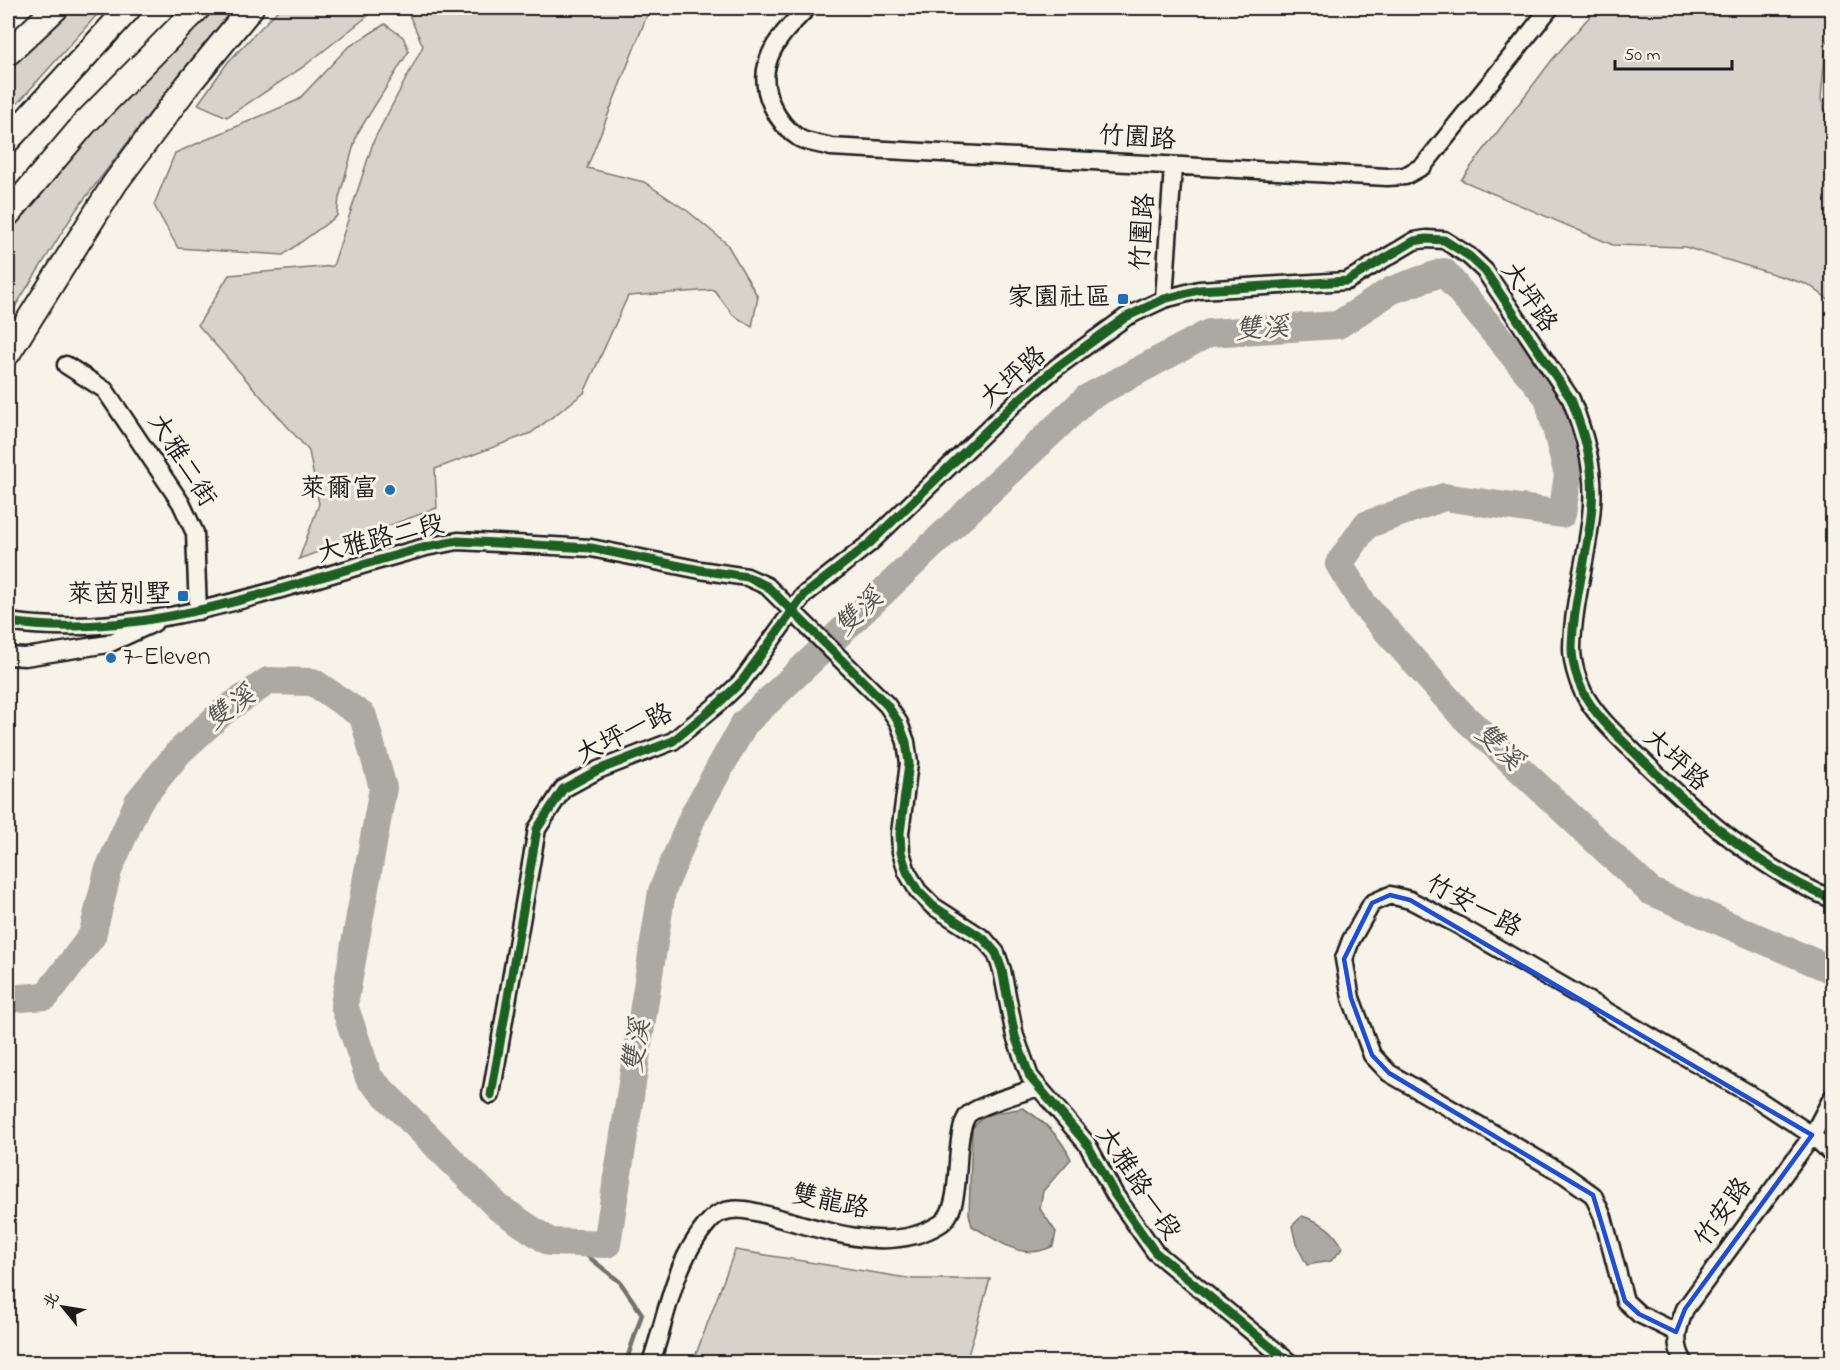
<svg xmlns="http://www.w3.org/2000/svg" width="1840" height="1370" viewBox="0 0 1840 1370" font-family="'Indie Flower','LXGW WenKai TC',sans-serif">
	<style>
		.green { fill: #d7d3cb; stroke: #7a7874; stroke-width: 1.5 }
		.water { fill: #aca9a2; stroke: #72716c; stroke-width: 1.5 }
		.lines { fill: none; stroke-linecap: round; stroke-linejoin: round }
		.stream { stroke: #72716c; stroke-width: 4.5 }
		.river { stroke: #aca9a2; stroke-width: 28 }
		.minor-casing { stroke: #1c1c1c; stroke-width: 21 }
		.highway-casing { stroke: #1c1c1c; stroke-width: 28 }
		.minor { stroke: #f7f3e8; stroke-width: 16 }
		.highway { stroke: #f7f3e8; stroke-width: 24 }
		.cycleway-casing { stroke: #f7f3e8; stroke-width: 13 }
		.cycleway { stroke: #1b5e20; stroke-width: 9 }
		.marked { fill: none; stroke: #1d4ed8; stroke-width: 4.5; stroke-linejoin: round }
		.poi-dot { fill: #1f6fb2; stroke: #f7f3e8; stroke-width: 2 }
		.labels { text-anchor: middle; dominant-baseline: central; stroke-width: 6; stroke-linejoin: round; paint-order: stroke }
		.street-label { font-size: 26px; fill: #1c1c1c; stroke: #f7f3e8 }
		.poi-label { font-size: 26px; fill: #1c1c1c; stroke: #f7f3e8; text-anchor: end }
		.water-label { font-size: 27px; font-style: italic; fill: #565452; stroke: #f7f3e8 }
	</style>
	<rect width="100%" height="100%" fill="#f7f3e8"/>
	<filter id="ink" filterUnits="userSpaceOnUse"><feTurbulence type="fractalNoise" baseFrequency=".0167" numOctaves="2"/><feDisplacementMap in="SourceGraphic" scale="12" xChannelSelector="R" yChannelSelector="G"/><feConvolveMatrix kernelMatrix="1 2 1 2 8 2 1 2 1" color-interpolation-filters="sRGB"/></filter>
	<g filter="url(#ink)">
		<path class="green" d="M73 8H103L8 114V71Z
			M214 8H244L203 55 174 81 131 138 76 210 8 318V227L105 118Z
			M280 8H378L303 67 227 117 198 104 228 62Z
			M406 8H650L587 168 644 182 689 212 727 244 758 297 752 327 733 315 714 290 628 296 584 393 531 433 435 469 437 508 299 559 319 504 309 451 198 325 229 275 333 266 374 140 423 46Z
			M1597 8H1832V40L1826 42 1821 99 1832 132V302L1809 285 1685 247 1613 245 1461 180 1552 60Z
			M385 24 403 37 409 51 357 134 339 198 337 216 283 255 178 248 154 205 175 153 298 100 347 48Z
			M735 1250 913 1279H990L966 1362H693Z"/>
		<path class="water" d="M1023 1108C1045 1122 1060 1136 1071 1159L1043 1191 1040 1209 1056 1232 1053 1246C1022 1262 999 1241 972 1226L969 1214 972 1128 985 1115Z
			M1302 1216C1321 1222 1333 1229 1343 1248L1331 1261 1307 1265 1296 1244 1292 1226Z"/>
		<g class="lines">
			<path class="stream" d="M570 1242 620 1282 642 1314 626 1362"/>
			<path class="river" d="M8 999 46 996 92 936 108 871 138 802 179 752 224 711 268 681 313 682 363 716 383 788 344 1005 369 1078 499 1208 550 1242 607 1244 662 891 693 816 744 724 1087 398 1209 333 1338 325 1392 290 1444 272 1548 397 1568 475 1562 514 1444 497 1366 525 1339 564 1364 605 1462 715 1650 891 1832 970"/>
			<g class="minor-casing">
				<path id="minor" d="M807 8C792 24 772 42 767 65 760 91 777 124 799 138 807 143 821 144 831 147L1387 177 1405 176 1423 166 1550 8
					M1164 299 1173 167
					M66 365 105 390 181 503 195 533 198 611
					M8 622C148 643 292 582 426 547L458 541 591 548 700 570 747 577 767 586 887 705 899 723 906 742 909 763 900 833 901 852 907 872 918 891 933 906 984 939 996 953 1002 970 1015 1036 1030 1077 1087 1144 1115 1195 1155 1252 1289 1362
					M8 656 25 657 108 644 154 623
					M491 1095 537 829 563 789 598 770 673 741 719 703 742 681 804 595 870 543 1015 403 1057 367 1126 317 1164 299 1199 290 1347 281 1414 241 1426 239 1444 240 1469 256 1485 271 1571 399C1584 433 1595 468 1592 505 1589 553 1573 599 1572 648 1572 662 1577 680 1583 692 1595 716 1618 736 1636 754 1693 810 1758 869 1832 899
					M1676 1332 1639 1314 1625 1301 1603 1217 1593 1195 1565 1175 1389 1073 1372 1055 1351 998 1344 959 1351 940 1372 903 1390 895 1410 900 1456 924 1748 1093 1812 1135 1832 1154
					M651 1362C665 1323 672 1274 696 1239 701 1231 712 1216 720 1213 739 1205 759 1213 778 1218 829 1231 891 1255 940 1224 966 1208 951 1143 967 1116 974 1106 1023 1093 1038 1087
					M1684 1362C1673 1343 1677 1329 1685 1309L1812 1136 1832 1098"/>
			</g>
			<g class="highway-casing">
				<path id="highway" d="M8 53 56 8
					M8 140 129 8
					M8 214 85 123 198 8
					M8 353 115 183 187 86 251 8"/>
			</g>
			<use href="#minor" class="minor"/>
			<use href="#highway" class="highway"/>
			<g class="cycleway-casing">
				<path id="cycleway" d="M8 622C148 643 292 582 426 547L458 541 591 548 700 570 747 577 767 586 887 705 899 723 906 742 909 763 900 833 901 852 907 872 918 891 933 906 984 939 996 953 1002 970 1015 1036 1030 1077 1087 1144 1115 1195 1155 1252 1289 1362
					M491 1095 537 829 563 789 598 770 673 741 719 703 742 681 804 595 870 543 1015 403 1057 367 1126 317 1164 299 1199 290 1347 281 1414 241 1426 239 1444 240 1469 256 1485 271 1571 399C1584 433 1595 468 1592 505 1589 553 1573 599 1572 648 1572 662 1577 680 1583 692 1595 716 1618 736 1636 754 1693 810 1758 869 1832 899"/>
			</g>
			<use href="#cycleway" class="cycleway"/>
		</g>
	</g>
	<path class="marked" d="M1390 895 1410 900 1812 1135 1685 1309 1676 1332 1639 1314 1625 1301 1593 1195 1389 1073 1372 1055 1351 998 1344 959 1372 903Z"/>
	<g class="poi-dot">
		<rect x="1117" y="293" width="12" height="12" rx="3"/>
		<circle cx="390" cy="490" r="6"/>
		<rect x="177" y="590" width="12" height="12" rx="3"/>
		<circle cx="111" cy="658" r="6"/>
	</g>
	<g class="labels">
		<g class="street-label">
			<text transform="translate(1137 139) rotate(4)">竹園路</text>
			<text transform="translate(1144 232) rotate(-86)">竹圍路</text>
			<text transform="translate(1528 298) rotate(56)">大坪路</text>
			<text transform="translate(1014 378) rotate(-41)">大坪路</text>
			<text transform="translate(181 461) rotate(58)">大雅二街</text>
			<text transform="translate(381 540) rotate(-14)">大雅路二段</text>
			<text transform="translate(625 735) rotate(-26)">大坪一路</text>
			<text transform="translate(1675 761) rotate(43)">大坪路</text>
			<text transform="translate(1473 907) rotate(28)">竹安一路</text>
			<text transform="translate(1137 1184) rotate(56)">大雅路一段</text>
			<text transform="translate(830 1203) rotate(12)">雙龍路</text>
			<text transform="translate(1724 1213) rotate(-54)">竹安路</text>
		</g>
		<g class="poi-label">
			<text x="1111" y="299">家園社區</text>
			<text x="378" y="490">萊爾富</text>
			<text x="171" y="596">萊茵別墅</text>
			<text x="123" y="658" text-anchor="start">7-Eleven</text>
		</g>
		<g class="water-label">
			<text transform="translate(1262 330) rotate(-4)">雙溪</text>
			<text transform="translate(860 613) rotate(-44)">雙溪</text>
			<text transform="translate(231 709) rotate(-37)">雙溪</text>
			<text transform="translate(1498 748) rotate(43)">雙溪</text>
			<text transform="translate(638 1046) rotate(-81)">雙溪</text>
		</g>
	</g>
	<rect width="1840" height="1370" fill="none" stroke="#f7f3e8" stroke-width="30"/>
	<rect x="15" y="15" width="1810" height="1340" fill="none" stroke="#1c1c1c" stroke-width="2" filter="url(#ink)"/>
	<g transform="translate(63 1307) rotate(300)" stroke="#f7f3e8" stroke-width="4.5" paint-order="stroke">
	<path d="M0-4.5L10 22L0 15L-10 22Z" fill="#1c1c1c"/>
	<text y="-9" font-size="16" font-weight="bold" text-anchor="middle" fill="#1c1c1c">北</text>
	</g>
	<path d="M1615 60v9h117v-9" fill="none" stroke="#1c1c1c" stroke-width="3"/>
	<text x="1624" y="60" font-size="18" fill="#1c1c1c" stroke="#f7f3e8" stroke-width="4.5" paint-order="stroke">50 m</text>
</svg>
